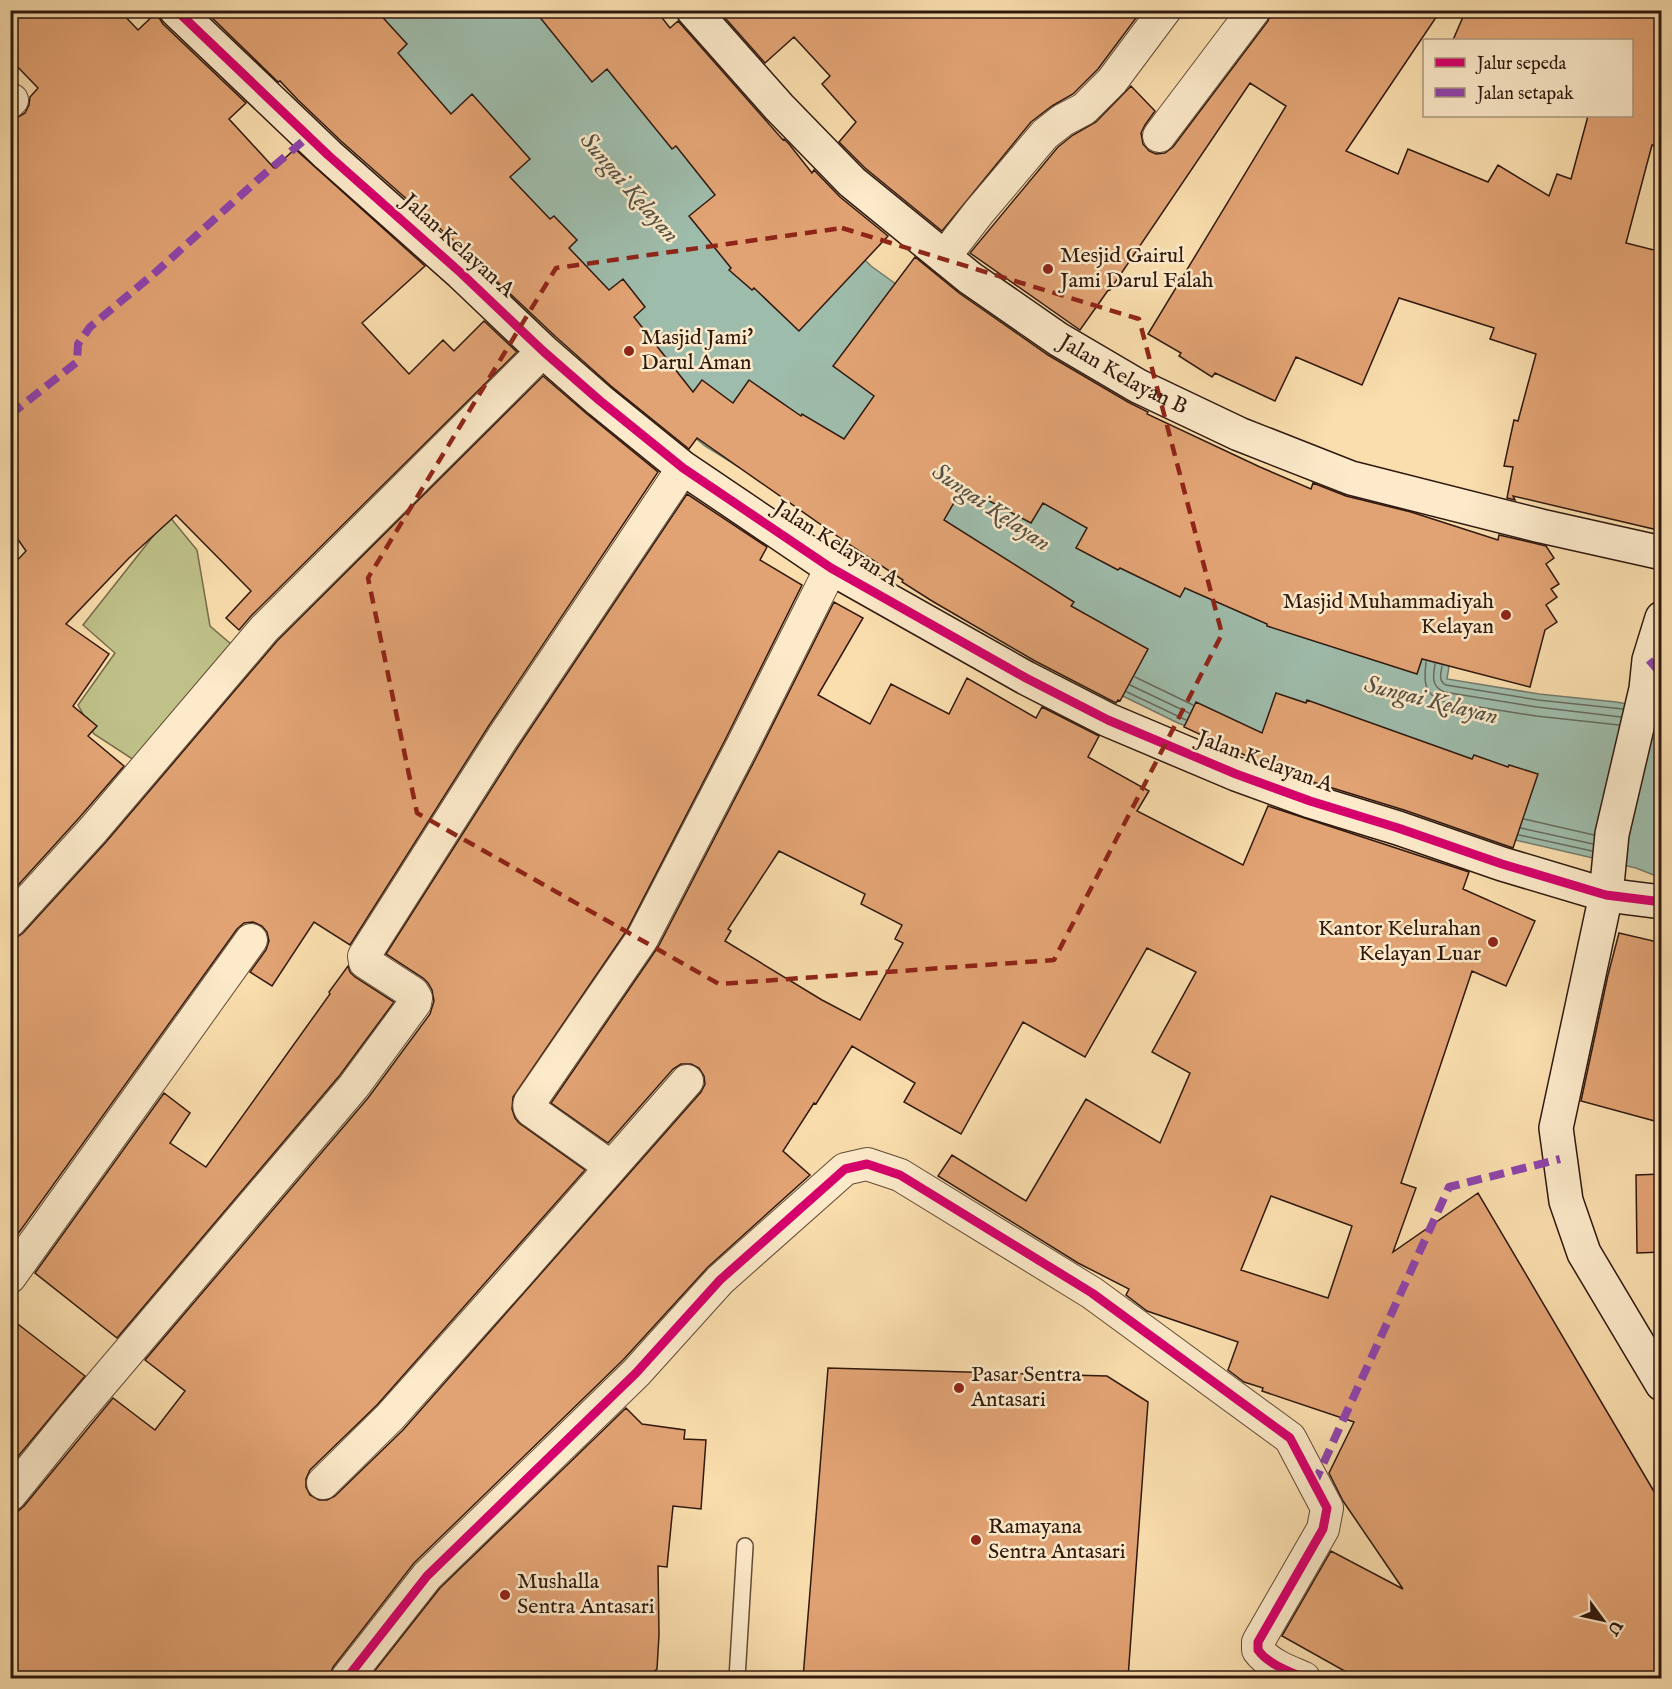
<svg xmlns="http://www.w3.org/2000/svg" width="1672" height="1689" viewBox="0 0 1672 1689" font-family="'IM FELL English',serif">
	<style>
		.green { fill: #bfc189; stroke: #776c4c; stroke-width: 1.5 }
		.water { fill: #9ebcab; stroke: #727a6c; stroke-width: 1.5 }
		.lines { fill: none; stroke-linecap: round; stroke-linejoin: round }
		.shore { stroke: #666a5c; stroke-width: 1.5 }
		.building { fill: #e2a374; stroke: #2f180e; stroke-width: 1.5; fill-rule: evenodd }
		.lane-casing { stroke: #624a36; stroke-width: 18 }
		.street-casing { stroke: #624a36; stroke-width: 34 }
		.secondary-casing { stroke: #2f180e; stroke-width: 36 }
		.lane { stroke: #fceaca; stroke-width: 15 }
		.street { stroke: #fceaca; stroke-width: 32 }
		.secondary { stroke: #fceaca; stroke-width: 33 }
		.quiet { stroke: #8e44ad; stroke-width: 8; stroke-dasharray: 15 8; stroke-linecap: butt }
		.cycleway-casing { stroke: #fceaca; stroke-width: 13 }
		.cycleway { stroke: #d6006c; stroke-width: 9 }
		.marked { fill: none; stroke: #8f2418; stroke-width: 4.5; stroke-dasharray: 12 8; stroke-linejoin: round }
		.poi-dot { fill: #8f2418; stroke: #fceaca; stroke-width: 2 }
		.labels { text-anchor: middle; dominant-baseline: central; stroke-width: 5; stroke-linejoin: round; paint-order: stroke }
		.street-label { font-size: 22px; fill: #2f180e; stroke: #fceaca }
		.poi-label { font-size: 22px; fill: #2f180e; stroke: #fceaca; text-anchor: start }
		.water-label { font-size: 24px; font-style: italic; fill: #565145; stroke: #fceaca }
	</style>
	<rect width="100%" height="100%" fill="#fadeae"/>
	<filter id="stains"><feTurbulence type="fractalNoise" baseFrequency=".00333" numOctaves="4"/><feColorMatrix values="0 0 0 0 .2 0 0 0 0 .09 0 0 0 0 .02 0 0 0 .5 -.17"/></filter>
	<radialGradient id="worn" r=".72"><stop offset=".6" stop-color="#630" stop-opacity="0"/><stop offset="1" stop-color="#630" stop-opacity=".3"/></radialGradient>
	<path class="green" d="M169 516 197 550 210 626 238 650 137 762 94 734 78 705 115 653 83 625Z"/>
	<path class="water" d="M236 11H618L650 47 871 266 1095 428 1461 590 1447 679 1539 694 1616 702 1661 710V878L1636 868 1502 837 1359 792 1178 723 1043 657 705 446 647 398Z"/>
	<g class="lines">
		<path class="shore" d="M1426 662C1424 679 1423 693 1441 701L1536 716 1619 725
			M1435 664C1433 676 1431 686 1444 692L1537 707 1621 717
			M1442 666C1441 673 1438 681 1446 685L1538 700 1623 709
			M1135 677 1193 705
			M1130 685 1189 713
			M1127 692 1186 720
			M1524 819 1594 835
			M1521 828 1593 844
			M1519 835 1592 851"/>
	</g>
	<path class="building" d="M10 10H119L138 30 158 11V16L163 24 246 103 229 119 274 168 295 149 425 266 362 323 409 374 443 340 454 351 484 321 517 352 251 616 239 630 226 618 251 591 176 515 129 558 66 624 109 654 73 706 97 726 88 736 124 766 79 818 10 894V568L26 551 10 528V119H15L25 113 29 105 30 97 38 88 10 59Z
		M204 10H376L407 44 398 53 451 114 472 94 530 159 510 177 550 219 554 216 577 240 569 248 609 290 623 279 645 307 634 317 693 392 702 380 733 403 749 380 801 416 802 414 844 439 874 396 833 366 915 257 959 293 1048 355 1128 402 1148 412 1147 414 1260 467 1311 489 1313 483 1346 496 1411 512 1498 540 1499 535 1546 546 1554 558 1546 564 1559 584 1551 589 1557 597 1546 605 1557 622 1545 630 1530 687 1422 659 1417 674 1267 626V624L1185 588 1180 597 1120 568 1118 570 1076 548 1087 528 1043 503 1031 523 963 487 944 520 1074 602 1071 606 1148 649 1120 701 1118 700 1116 703 1035 661 932 601 902 582 903 580 850 545 697 438 689 449 611 386 556 337 453 240 341 141 298 100 280 81 278 82Z
		M534 10H656L670 28 678 21 783 140 784 139 789 144 812 173 814 170 840 197 888 236 799 331 754 288 752 290 729 270 731 268 689 216 715 195 676 146 672 149 607 69 592 82Z
		M718 10H1142L1098 69 1073 94 1052 106 1031 122 942 231 865 168 839 142 856 122 822 84 830 76 794 37 765 63Z
		M1272 10H1441L1346 151 1398 174 1408 149 1488 182 1498 165 1549 196 1557 174 1571 179 1588 116H1632V40H1453L1466 10H1662V148L1652 145 1626 243 1662 252V531L1513 496 1515 500 1507 498 1513 467 1504 466 1514 420 1518 421 1536 354 1490 339 1494 328 1399 298 1362 385 1296 357 1275 401 1215 373 1212 377 1179 356 1181 353 1148 334 1286 106 1250 83 1110 290 1109 289 1080 330 970 253 1058 147 1073 135 1096 122 1131 86 1155 111 1145 125 1141 133 1143 144 1149 151 1156 154 1165 153 1173 147 1268 21Z
		M543 376 587 414 658 472 488 727 350 945 314 922 272 986 250 972 266 950 269 941 267 932 262 926 253 922 244 923 237 929 10 1245V938H16L23 933 106 842 277 641Z
		M687 494 767 547 760 560 802 585 726 738 627 930 513 1097 512 1109 515 1118 519 1123 585 1170 377 1405 310 1470 306 1479V1487L310 1495 319 1500H327L335 1496 403 1430 701 1092 705 1084 704 1076 699 1068 691 1064H681L673 1069 608 1143 551 1103 658 947 758 754 834 602 863 618 818 695 870 724 891 684 949 714 967 678 1036 718 1042 707 1099 736 1088 757 1149 791 1137 811 1243 865 1268 806 1469 872 1463 889 1535 921 1506 986 1472 971 1401 1183 1416 1188 1393 1252 1478 1193 1662 1505V1678H1357L1282 1636 1331 1551 1403 1589 1343 1501 1329 1473 1354 1422 1262 1391 1263 1388 1244 1382 1228 1370 1238 1342 1147 1311 1126 1295 1129 1289 1078 1263 938 1176 952 1155 1026 1201 1086 1099 1160 1143 1190 1073 1152 1052 1196 972 1147 948 1085 1057 1023 1022 961 1134 904 1102 915 1083 852 1046 816 1104 814 1103 783 1151 810 1175 708 1267 623 1360 414 1563 333 1667 329 1678H10V1513L17 1512 24 1506 113 1398 155 1430 185 1391 145 1360 368 1098 430 1014 434 1001 432 990 428 983 423 978 386 954 518 747ZM779 851 865 894 861 904 902 925 895 939 903 943 860 1020 822 1000 725 941 731 931 728 929ZM1271 1196 1352 1226 1328 1298 1241 1270Z
		M1276 693 1306 703 1307 700 1472 759 1474 755 1508 767 1509 765 1538 774 1513 848 1404 810 1316 783 1266 765 1184 727 1196 702 1262 733Z
		M1619 933 1662 943V1123L1581 1101 1608 975Z
		M348 966 350 972 355 977 394 1002 340 1075 117 1338 35 1273 164 1093 190 1113 170 1143 206 1167 330 994 329 992Z
		M1662 1174V1252L1637 1253 1636 1175Z
		M10 1318 85 1376 10 1466Z
		M828 1368 1107 1376 1148 1402 1128 1678H803Z
		M626 1408 642 1424 685 1430 684 1439 706 1440 701 1509 673 1506 667 1567 658 1566 659 1635 657 1669 645 1678H369L440 1588Z"/>
	<g class="lines">
		<g class="lane-casing">
			<path id="lane" d="M737 1678 745 1546"/>
		</g>
		<g class="street-casing">
			<path id="street" d="M10 99 12 100 10 102
				M1159 136 1254 10
				M944 257 979 212 1045 134 1063 120 1084 109 1112 81 1165 10
				M10 921 93 830 264 629 543 351
				M611 1167 535 1113C530 1110 528 1107 530 1102L642 939 742 746 831 568
				M10 1277 251 940
				M323 1483 390 1417 514 1278 687 1081
				M10 1495 74 1416 354 1086 415 1003 416 998 413 993 365 962 364 956 503 737 683 468
				M347 1678 427 1576 636 1373 720 1280 845 1169 867 1164 900 1175 1092 1293 1290 1438 1327 1508 1323 1529 1258 1642V1650C1268 1664 1288 1671 1304 1678"/>
		</g>
		<g class="secondary-casing">
			<g id="secondary">
				<path d="M176 10 328 155 461 273 543 351 599 400 683 468 831 568 1026 678 1108 720 1236 774 1310 801 1398 828 1502 864 1606 895 1662 902"/>
				<path id="s1" d="M693 10 779 107 852 182 970 278 1058 339 1138 386 1239 434 1351 478 1541 526 1662 553"/>
				<path d="M1662 618 1649 660 1646 689 1612 834 1606 895 1556 1128 1566 1201 1584 1253 1662 1384"/>
			</g>
		</g>
		<use href="#lane" class="lane"/>
		<use href="#street" class="street"/>
		<use href="#secondary" class="secondary"/>
		<path class="quiet" d="M10 415 77 362 78 344 90 327 156 272 261 177 309 136
			M1649 660 1662 675
			M1314 1484 1449 1187 1560 1159"/>
		<g class="cycleway-casing">
			<path id="cycleway" d="M176 10 328 155 461 273 543 351 599 400 683 468 831 568 1026 678 1108 720 1236 774 1310 801 1398 828 1502 864 1606 895 1662 902
				M347 1678 427 1576 636 1373 720 1280 845 1169 867 1164 900 1175 1092 1293 1290 1438 1327 1508 1323 1529 1258 1642V1650C1268 1664 1288 1671 1304 1678"/>
		</g>
		<use href="#cycleway" class="cycleway"/>
	</g>
	<path class="marked" d="M842 228 1139 319 1222 634 1054 960 719 984 417 813 368 578 556 268Z"/>
	<g class="poi-dot">
		<circle cx="1048" cy="269" r="6"/>
		<circle cx="629" cy="351" r="6"/>
		<circle cx="1506" cy="615" r="6"/>
		<circle cx="1493" cy="942" r="6"/>
		<circle cx="959" cy="1388" r="6"/>
		<circle cx="976" cy="1540" r="6"/>
		<circle cx="505" cy="1595" r="6"/>
	</g>
	<g class="labels">
		<g class="street-label">
			<text transform="translate(458 246) rotate(42)">Jalan Kelayan A</text>
			<text stroke="none"><textPath href="#s1" startOffset="568">Jalan Kelayan B</textPath></text>
			<text transform="translate(836 544) rotate(32)">Jalan Kelayan A</text>
			<text transform="translate(1265 762) rotate(20)">Jalan Kelayan A</text>
		</g>
		<g class="poi-label">
			<text x="1060" y="256">Mesjid Gairul<tspan x="1060" dy="25">Jami Darul Falah</tspan></text>
			<text x="641" y="338">Masjid Jami'<tspan x="641" dy="25">Darul Aman</tspan></text>
			<text x="1494" y="602" text-anchor="end">Masjid Muhammadiyah<tspan x="1494" dy="25">Kelayan</tspan></text>
			<text x="1481" y="929" text-anchor="end">Kantor Kelurahan<tspan x="1481" dy="25">Kelayan Luar</tspan></text>
			<text x="971" y="1375">Pasar Sentra<tspan x="971" dy="25">Antasari</tspan></text>
			<text x="988" y="1527">Ramayana<tspan x="988" dy="25">Sentra Antasari</tspan></text>
			<text x="517" y="1582">Mushalla<tspan x="517" dy="25">Sentra Antasari</tspan></text>
		</g>
		<g class="water-label">
			<text transform="translate(629 188) rotate(49)">Sungai Kelayan</text>
			<text transform="translate(991 508) rotate(34)">Sungai Kelayan</text>
			<text transform="translate(1431 701) rotate(14)">Sungai Kelayan</text>
		</g>
	</g>
	<rect width="1672" height="1689" fill="none" stroke="#fadeae" stroke-width="36"/>
	<rect x="12" y="12" width="1648" height="1665" fill="none" stroke="#2f180e" stroke-width="3"/>
	<rect x="18" y="18" width="1636" height="1653" fill="none" stroke="#2f180e" stroke-width="1.5"/>
	<rect x="1423" y="39" width="210" height="78" fill="#fceaca" stroke="#aa967f" stroke-width="1.5"/>
	<rect x="1435" y="58" width="30" height="9" fill="#d6006c" stroke="#aa967f" stroke-width="1.5"/>
	<text x="1477" y="69" font-size="18" fill="#2f180e">Jalur sepeda</text>
	<rect x="1435" y="88" width="30" height="9" fill="#8e44ad" stroke="#aa967f" stroke-width="1.5"/>
	<text x="1477" y="99" font-size="18" fill="#2f180e">Jalan setapak</text>
	<g transform="translate(1603 1620) rotate(123)" stroke="#fceaca" stroke-width="4.5" paint-order="stroke">
	<path d="M0-4.5L10 22L0 15L-10 22Z" fill="#2f180e"/>
	<text y="-9" font-size="16" font-weight="bold" text-anchor="middle" fill="#2f180e">U</text>
	</g>
	<rect width="100%" height="100%" filter="url(#stains)"/>
	<rect width="100%" height="100%" fill="url(#worn)"/>
</svg>
